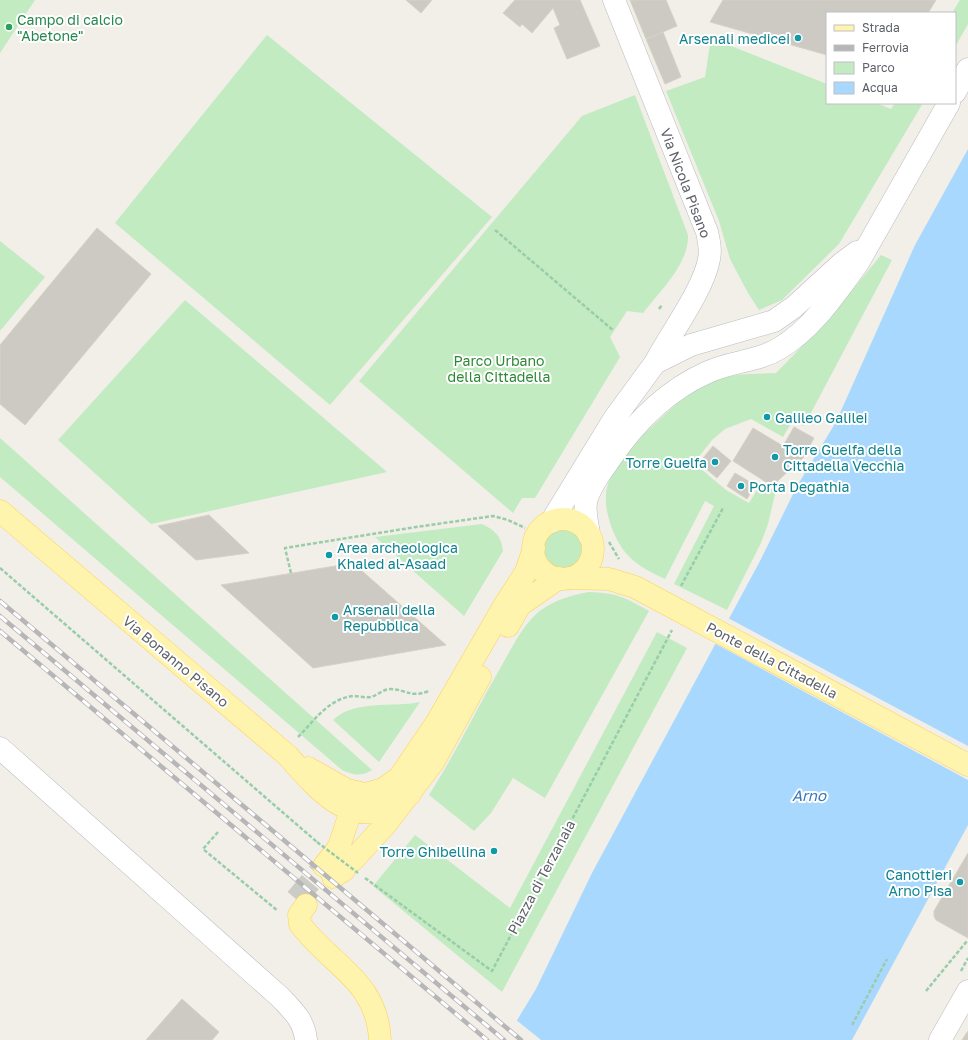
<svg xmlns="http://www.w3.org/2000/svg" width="968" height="1040" viewBox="0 0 968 1040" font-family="'Golos Text',sans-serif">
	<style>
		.green { fill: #c2ebc2 }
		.water { fill: #a9d8ff }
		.pier { fill: #f1efe7 }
		.building { fill: #cdcac4; stroke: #d7d1c4 }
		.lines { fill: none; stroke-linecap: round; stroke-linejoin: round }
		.major-tunnel { stroke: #ccccc7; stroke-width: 22; stroke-dasharray: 22 11; stroke-linecap: butt }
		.minor-casing { stroke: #b9bcc1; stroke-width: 23 }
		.major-casing { stroke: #fed154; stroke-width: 23 }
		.path { stroke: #99cda9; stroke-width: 2.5; stroke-dasharray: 4 2; stroke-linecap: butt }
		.minor { stroke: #fff; stroke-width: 22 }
		.major { stroke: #fff4ae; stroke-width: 22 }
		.rail-casing { stroke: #b6b6b8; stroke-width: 4.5 }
		.rail { stroke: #fff; stroke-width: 3; stroke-dasharray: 9; stroke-linecap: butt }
		.path-bridge { stroke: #99cda9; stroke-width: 2.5; stroke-dasharray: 4 2; stroke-linecap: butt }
		.leisure-dot { fill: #2e9e5b; stroke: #fff; stroke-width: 1.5 }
		.culture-dot { fill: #0f9aa8; stroke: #fff; stroke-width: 1.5 }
		.labels { text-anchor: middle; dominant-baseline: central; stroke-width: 4; stroke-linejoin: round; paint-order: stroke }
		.leisure-label { font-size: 14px; fill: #27864d; stroke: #fff; text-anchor: start }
		.culture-label { font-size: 14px; fill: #0d838f; stroke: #fff; text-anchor: start }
		.street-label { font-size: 14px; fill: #5e6268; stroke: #fff }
		.park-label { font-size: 14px; fill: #2e8734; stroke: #fff }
		.water-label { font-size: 15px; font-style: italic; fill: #3b77bc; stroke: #fff }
	</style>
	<rect width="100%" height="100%" fill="#f1efe7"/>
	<path class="green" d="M0 0H35L0 53Z
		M960 0H968V24L955 47V13H952Z
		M267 35 492 217 330 405 115 223Z
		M711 38 827 84V103H876L891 109 895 103H923L839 244 782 300 759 310 748 293 730 259 719 221 666 91 705 77Z
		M635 95 688 235C689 264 660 291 643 313L627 311 610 337 620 357 535 498H522L513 513 359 381 582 116Z
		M0 241 45 277 0 331Z
		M881 255 892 260 804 426 793 420 783 437 751 419 725 429 712 440 694 463 726 490 749 503 760 485 776 490 768 524 761 543 727 610 674 584 714 506 705 501 665 579C637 566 622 556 611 526 608 516 605 506 606 496 606 469 642 435 661 418 677 403 694 388 715 380 735 373 755 374 776 373L827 321Z
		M185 300 387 472 151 524 58 440Z
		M0 438 372 770C361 777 353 775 342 770L0 477Z
		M482 524C496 531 501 536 503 551L464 616 375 537Z
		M541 549a23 23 0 1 1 46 0a23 23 0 1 1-46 0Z
		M589 592C617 593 624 597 649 611L545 798 513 778 491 813 474 831 429 795C456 753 477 708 502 665 513 646 523 624 541 610 555 600 571 595 589 592Z
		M657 632 687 648 502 992 373 886 415 835 510 908Z
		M420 702 379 762 333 720C355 699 392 708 420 702Z"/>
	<path class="water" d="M968 149V825L852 1040H505L536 989 592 873 760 561 797 486 836 422 915 245Z"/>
	<path class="pier" d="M728 618 968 746V780L714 643Z
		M515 1019 541 1040H503Z"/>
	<path class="building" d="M406 0H432L421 13Z
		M515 0H580L600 46 567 59 554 28 560 25 553 8 532 33 522 24 520 27 503 13Z
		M630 0H666L677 26 646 39Z
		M723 0H936L928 13H827V55L710 22Z
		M663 32 681 77 665 84 646 39Z
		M97 228 151 274 25 425 0 404V345Z
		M794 427 814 438 803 458 772 486 733 461 753 428 783 446Z
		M713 446 731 461 717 478 699 463Z
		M735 473 755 485 747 499 727 486Z
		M209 515 249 553 196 560 158 526Z
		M353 563 446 645 313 668 221 585Z
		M968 853V938L936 920 934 916V911Z
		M182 999 219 1032 212 1040H146Z
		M968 1031V1040H962Z"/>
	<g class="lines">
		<path class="major-tunnel" d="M296 899 324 866"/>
		<g class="minor-casing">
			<path id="minor" d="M614 0 707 232C709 241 711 250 709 259 704 289 670 334 655 363
				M955 92 968 69
				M551 522 614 419 655 363 691 345 774 321 794 307 841 264 857 252
				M589 535C588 524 583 509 587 498 591 486 600 473 608 462 634 423 665 391 708 372 732 361 757 362 780 348 812 329 836 293 858 263L949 103
				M0 748 280 997C293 1011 304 1020 306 1040
				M940 1040 968 991"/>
		</g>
		<g class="major-casing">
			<path id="major" d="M0 511 288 756C323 796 358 837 410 794
				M533 549a30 30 0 1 1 60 0a30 30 0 1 1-60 0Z
				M569 578 609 579 635 587 968 765
				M508 626 520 605 559 578
				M308 768 347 790 365 794 366 805
				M353 860 386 824 434 761 480 677
				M324 866 339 847 353 804 365 794 383 789 399 778 437 722 504 606 526 572 534 548
				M333 877 344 870
				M306 905 299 915 300 924C331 966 377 980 380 1040"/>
		</g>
		<path class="path" d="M495 230 614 331
			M659 309 662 305
			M609 542 619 559
			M0 568 317 842
			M291 573 285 548 416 527 493 516 508 520 525 528
			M681 586 723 508
			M298 737C314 721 328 699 353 696 359 696 366 698 371 697 378 695 383 689 391 689 408 690 409 698 429 691
			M218 832 203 849 278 911
			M365 878 492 971 672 630
			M961 971 968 958
			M926 991 967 941 968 942
			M852 1025 887 959"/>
		<use href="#minor" class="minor"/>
		<use href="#major" class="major"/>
		<g class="rail-casing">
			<path id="rail" d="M0 601 521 1040
				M0 616 504 1040
				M0 631 487 1040"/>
		</g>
		<use href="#rail" class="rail"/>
		<path class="path-bridge" d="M317 842 358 873"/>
	</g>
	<circle class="leisure-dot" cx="9" cy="27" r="4"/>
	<g class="culture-dot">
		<circle cx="798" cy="38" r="4"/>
		<circle cx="767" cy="417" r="4"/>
		<circle cx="775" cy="457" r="4"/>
		<circle cx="715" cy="462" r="4"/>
		<circle cx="741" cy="486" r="4"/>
		<circle cx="329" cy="555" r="4"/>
		<circle cx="335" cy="617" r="4"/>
		<circle cx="494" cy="851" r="4"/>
		<circle cx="960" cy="882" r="4"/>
	</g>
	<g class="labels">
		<g class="leisure-label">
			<text x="17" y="19">Campo di calcio<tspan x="17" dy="16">"Abetone"</tspan></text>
		</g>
		<g class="culture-label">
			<text x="790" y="38" text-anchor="end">Arsenali medicei</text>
			<text x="775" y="417">Galileo Galilei</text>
			<text x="783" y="449">Torre Guelfa della<tspan x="783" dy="16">Cittadella Vecchia</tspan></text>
			<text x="707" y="462" text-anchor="end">Torre Guelfa</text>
			<text x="749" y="486">Porta Degathia</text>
			<text x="337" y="547">Area archeologica<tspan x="337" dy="16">Khaled al-Asaad</tspan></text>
			<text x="343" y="609">Arsenali della<tspan x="343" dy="16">Repubblica</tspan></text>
			<text x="486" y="851" text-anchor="end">Torre Ghibellina</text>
			<text x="952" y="874" text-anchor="end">Canottieri<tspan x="952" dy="16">Arno Pisa</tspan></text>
		</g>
		<g class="street-label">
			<text transform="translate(686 183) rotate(69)">Via Nicola Pisano</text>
			<text transform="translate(772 660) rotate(28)">Ponte della Cittadella</text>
			<text transform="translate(176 661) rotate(40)">Via Bonanno Pisano</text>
			<text transform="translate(541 877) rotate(-62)">Piazza di Terzanaia</text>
		</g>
		<g class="park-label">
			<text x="499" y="360">Parco Urbano<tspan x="499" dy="16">della Cittadella</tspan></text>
		</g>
		<g class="water-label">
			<text x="809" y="795">Arno</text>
		</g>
	</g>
	<rect x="826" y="12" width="130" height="92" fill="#ffffff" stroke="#bfc0c3"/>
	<rect x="834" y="25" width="20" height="6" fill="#fff4ae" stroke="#bfc0c3"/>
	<text x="862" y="32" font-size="12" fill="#5e6268">Strada</text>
	<rect x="834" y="45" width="20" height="6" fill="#b6b6b8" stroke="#bfc0c3"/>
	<text x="862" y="52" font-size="12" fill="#5e6268">Ferrovia</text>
	<rect x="834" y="62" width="20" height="12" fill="#c2ebc2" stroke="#bfc0c3"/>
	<text x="862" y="72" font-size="12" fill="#5e6268">Parco</text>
	<rect x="834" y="82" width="20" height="12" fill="#a9d8ff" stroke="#bfc0c3"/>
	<text x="862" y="92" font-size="12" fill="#5e6268">Acqua</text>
</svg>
